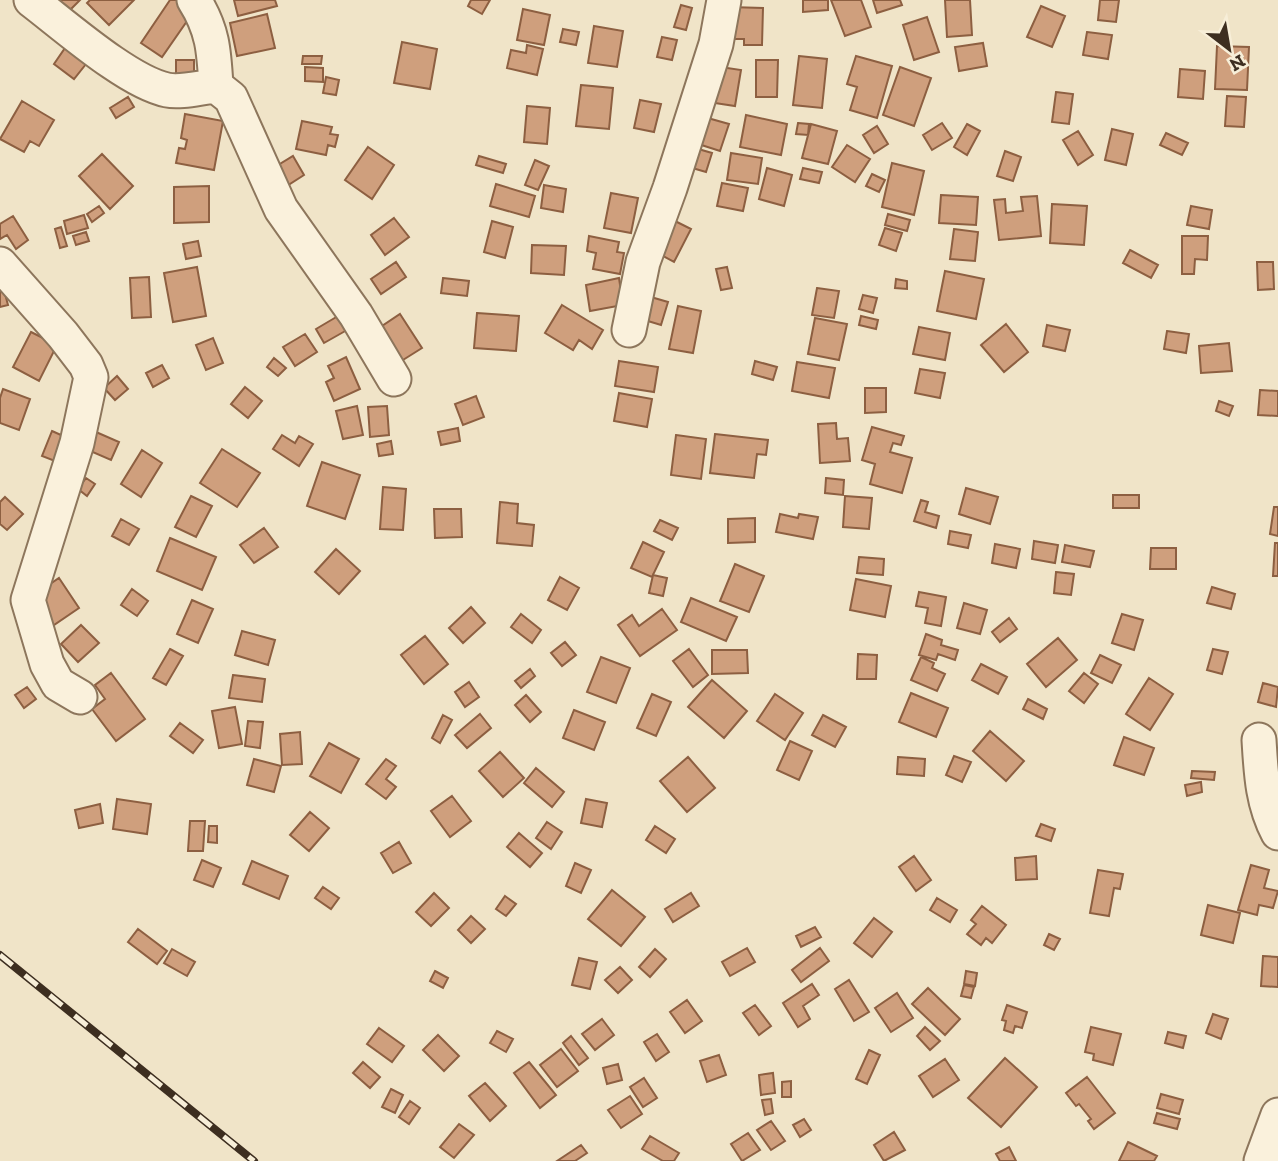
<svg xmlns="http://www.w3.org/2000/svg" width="1278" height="1161" viewBox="0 0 1278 1161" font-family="'Zilla Slab',serif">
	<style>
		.building { fill: #cf9f7d; stroke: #8d5f41; stroke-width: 2 }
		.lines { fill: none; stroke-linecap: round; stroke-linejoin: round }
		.minor-casing { stroke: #8d765c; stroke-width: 37 }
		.minor { stroke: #faf1dc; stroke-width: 33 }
		.rail-casing { stroke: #3d2e20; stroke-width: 8 }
		.rail { stroke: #f7eed8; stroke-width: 5; stroke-dasharray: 16; stroke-linecap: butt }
	</style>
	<rect width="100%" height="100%" fill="#f0e4c8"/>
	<path class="building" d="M53 0H80L67 13Z
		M90 0H134L109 25 87 3Z
		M170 0H178L194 11 162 57 141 43Z
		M234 0H275L277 6 238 16Z
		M471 0H490L482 14 468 6Z
		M803 0H828V10L803 12Z
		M831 0H861L871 27 845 36Z
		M873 0H900L902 5 877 13Z
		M945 0H970L972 35 947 37Z
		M1100 0H1119L1116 22 1098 20Z
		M681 5 692 8 686 30 674 27Z
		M1041 6 1065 16 1052 47 1027 37Z
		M729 7 763 8 762 45H744V39H728Z
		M523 9 550 15 544 45 517 40Z
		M267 14 275 48 237 56 230 23Z
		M927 17 939 52 914 60 903 25Z
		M594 26 623 31 617 67 588 63Z
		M563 29 579 32 576 45 560 42Z
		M1087 32 1112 35 1108 59 1083 55Z
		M662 37 677 40 672 60 657 57Z
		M402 42 437 49 430 89 394 83Z
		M983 43 987 66 959 71 955 47Z
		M527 45 543 49 537 75 507 68 511 50 526 53Z
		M1217 46 1249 47 1247 90 1215 89Z
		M65 48 86 64 74 79 54 64Z
		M303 56H322L321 64H302Z
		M799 56 827 59 822 108 793 105Z
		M856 56 892 66 877 118 850 110 857 87 847 84Z
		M176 60H194V78H176Z
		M756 60H778L777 97H756Z
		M714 66 741 70 735 106 708 102Z
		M305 67 323 68V82L305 81Z
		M900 67 931 78 914 126 883 115Z
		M1180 69 1205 71 1203 99 1178 97Z
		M326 77 339 80 336 95 323 93Z
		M581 85 613 88 609 129 576 126Z
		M1056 92 1073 94 1069 124 1052 122Z
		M1227 96 1246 97 1244 127 1225 126Z
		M128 97 134 107 116 118 110 108Z
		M640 100 661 104 654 132 634 128Z
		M22 101 54 120 39 146 30 141 24 152 0 139Z
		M527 106 550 108 547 144 524 142Z
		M185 114 223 121 214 170 176 163 179 148 185 149 187 140 181 138Z
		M697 115 729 124 720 151 689 141Z
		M746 115 787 124 781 155 740 147Z
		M302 121 332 127 330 134 338 135 335 147 328 145 326 155 296 149Z
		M798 123 809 124 808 135 796 134Z
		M942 123 952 138 932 150 923 135Z
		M811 124 837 131 828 164 802 158Z
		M967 124 980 131 967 155 954 147Z
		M877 126 888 144 874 153 863 135Z
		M1112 129 1133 134 1126 165 1105 160Z
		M1078 131 1093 155 1078 165 1063 140Z
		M1166 133 1188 143 1182 155 1160 145Z
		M847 145 870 159 855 182 832 167Z
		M688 146 712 153 706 172 682 165Z
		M368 147 394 165 372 199 345 180Z
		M1005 151 1021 157 1013 181 997 176Z
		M731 153 762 158 758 184 727 180Z
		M102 154 133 186 110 209 79 176Z
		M293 156 304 175 282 189 270 170Z
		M479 156 506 164 503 173 476 165Z
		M535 160 549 166 538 190 525 185Z
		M892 163 924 171 914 215 882 207Z
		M767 168 792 175 784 206 759 199Z
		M803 168 822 172 819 183 800 179Z
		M872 174 885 180 879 192 866 186Z
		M722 183 748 188 743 211 717 206Z
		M496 184 535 196 529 217 490 206Z
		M544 185 566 189 563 212 541 208Z
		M209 186V222L174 223V187Z
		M611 193 638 198 631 233 604 228Z
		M941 195 978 197 976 225 939 223Z
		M1037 196 1041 236 999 240 994 200 1005 199 1006 213 1023 211 1021 197Z
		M1052 204 1087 206 1084 245 1050 243Z
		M99 206 104 213 92 222 87 214Z
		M1191 206 1212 210 1209 229 1187 225Z
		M888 214 910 220 907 231 885 225Z
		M84 215 88 228 67 234 64 221Z
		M13 216 28 240 16 249 7 235 0 239V224Z
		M394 218 409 237 385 255 371 235Z
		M669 218 691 229 674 262 652 250Z
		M492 221 513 227 505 258 484 252Z
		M61 227 67 246 60 248 55 229Z
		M885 228 902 233 896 251 879 245Z
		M954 229 978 232 975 261 950 259Z
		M86 232 89 241 76 245 73 236Z
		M589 236 619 242 617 252 624 253 620 274 593 269 596 253 587 251Z
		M1182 236H1208L1207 260 1195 259 1194 274H1182Z
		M198 241 201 256 186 259 183 244Z
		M532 245 566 246 564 275 531 273Z
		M1130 250 1158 265 1151 278 1123 263Z
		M396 262 406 277 381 294 371 279Z
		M1257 262H1273L1274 289 1258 290Z
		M197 267 206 316 173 322 164 273Z
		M727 267 732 288 721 290 716 269Z
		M945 271 984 279 976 319 937 311Z
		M0 275 8 305 0 307Z
		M149 277 151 317 132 318 130 278Z
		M443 278 469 281 467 296 441 293Z
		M619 278 623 305 590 311 586 285Z
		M896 279 907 281V289L895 288Z
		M817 288 839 291 834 318 812 315Z
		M644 295 668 302 661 325 638 318Z
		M863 295 877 298 873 313 859 309Z
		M562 305 603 330 592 349 579 340 573 350 545 333Z
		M678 306 701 311 693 353 669 349Z
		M477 313 519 316 516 351 474 348Z
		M400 314 422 348 395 365 373 332Z
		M338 316 347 330 324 343 316 329Z
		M861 316 878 320 876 329 859 325Z
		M815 318 847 324 839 360 808 354Z
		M1006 324 1028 352 1004 372 981 345Z
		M1047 325 1070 330 1065 351 1043 346Z
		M919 327 950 333 945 360 913 354Z
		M1167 331 1189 334 1186 353 1164 349Z
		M31 332 57 345 39 381 13 367Z
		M305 334 317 352 295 366 283 347Z
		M213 338 223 363 206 370 196 345Z
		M1229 343 1232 371 1201 373 1199 346Z
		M346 357 360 389 334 401 326 382 334 378 328 366Z
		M274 358 286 368 278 376 267 367Z
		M619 361 658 367 654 392 615 386Z
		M755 361 777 367 773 380 752 374Z
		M797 362 835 368 829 398 792 391Z
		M162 365 169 378 153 387 146 373Z
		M920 369 945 373 940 398 915 393Z
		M117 376 128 389 115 400 104 388Z
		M245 387 262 401 248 418 231 404Z
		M865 388H886V412L865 413Z
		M3 389 30 399 19 430 0 423V398Z
		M1260 390 1278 391V416L1258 415Z
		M619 393 652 399 647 427 614 421Z
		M476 396 484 417 463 425 455 404Z
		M1219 401 1233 406 1229 416 1216 411Z
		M357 406 363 435 343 439 336 411Z
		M387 406 389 435 370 437 368 407Z
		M836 423 837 439 848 438 850 461 820 463 818 424Z
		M872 427 904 436 901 445 893 443 890 452 912 458 902 493 870 484 875 464 862 460Z
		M458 428 460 441 441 445 438 432Z
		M52 431 70 439 60 463 42 456Z
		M96 432 119 442 111 460 88 450Z
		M715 434 768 440 766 455 757 454 754 478 710 473Z
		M282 435 295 443 299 436 313 444 299 466 273 449Z
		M676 435 706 439 701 479 671 475Z
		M391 441 393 454 379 456 377 444Z
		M222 449 260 473 237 507 200 483Z
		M142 450 162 463 141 497 121 484Z
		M322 462 360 475 345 519 307 506Z
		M86 478 95 484 87 496 78 489Z
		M826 478 844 480 843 495 825 493Z
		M383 487 406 489 403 530 380 529Z
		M966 488 998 497 990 524 959 514Z
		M1113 495H1139V508H1113Z
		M191 496 212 506 196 537 175 527Z
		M845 496 872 498 869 529 843 527Z
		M5 497 23 514 7 530 0 524V502Z
		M921 500 928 502 925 512 939 516 936 528 914 521Z
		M500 502 518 504 517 523 534 525 532 546 497 543Z
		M1274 507H1278V536L1270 534Z
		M434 509H461L462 537 435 538Z
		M780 514 798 518 799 514 818 517 813 539 776 532Z
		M755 518V542L728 543V519Z
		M121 519 139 529 129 545 112 536Z
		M660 520 678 528 672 540 654 531Z
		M264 528 278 547 254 563 240 545Z
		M950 531 971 535 968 548 948 544Z
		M170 538 216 557 202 590 157 571Z
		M1034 541 1058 545 1055 563 1032 559Z
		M643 542 664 552 652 577 631 568Z
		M1275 543H1278V576H1273Z
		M995 544 1020 549 1016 568 992 563Z
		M1065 545 1094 551 1090 567 1062 562Z
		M1151 548H1176V569H1150Z
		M336 549 360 571 339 594 315 572Z
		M859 557 884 559 883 575 857 573Z
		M735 564 764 576 749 612 720 601Z
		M1056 572 1074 574 1071 595 1054 593Z
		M653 575 667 578 663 596 649 593Z
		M560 577 579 588 567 610 548 600Z
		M59 578 79 608 51 627 31 597Z
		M856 579 891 586 885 617 850 610Z
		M1212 587 1235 594 1231 609 1207 603Z
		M132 589 148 601 137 616 121 605Z
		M919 592 946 597 941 626 925 623 928 608 916 606Z
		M691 598 737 617 726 641 681 622Z
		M192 600 213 609 198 643 177 634Z
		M964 603 987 610 980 634 957 628Z
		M471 607 485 623 463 643 449 628Z
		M662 609 677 630 640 656 618 625 632 615 639 626Z
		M521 614 541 630 532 643 511 627Z
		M1122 614 1143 620 1134 650 1112 643Z
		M1009 618 1017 629 1000 642 992 632Z
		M81 625 99 643 78 662 61 644Z
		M242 631 275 640 268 665 235 655Z
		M926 634 942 640 941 645 958 650 955 660 938 654 936 660 919 655Z
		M425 636 448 664 424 684 401 655Z
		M1058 638 1077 660 1046 687 1027 664Z
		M565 642 576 655 562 666 551 653Z
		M170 649 183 656 166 685 153 678Z
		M689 649 708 675 693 687 673 661Z
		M1213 649 1228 652 1222 674 1207 670Z
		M712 650H747L748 673 712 674Z
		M858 654 877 655 876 679H857Z
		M1100 655 1121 665 1112 683 1091 673Z
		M601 657 630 668 616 703 587 692Z
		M921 657 934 663 932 668 945 674 937 691 911 680Z
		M981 664 1007 677 998 694 972 680Z
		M530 669 535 676 521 688 515 681Z
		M111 673 145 719 116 741 92 709 105 699 95 685Z
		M1084 673 1098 684 1084 703 1069 691Z
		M233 675 265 679 262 702 229 698Z
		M1149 678 1173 694 1150 730 1126 714Z
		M712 680 747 711 724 738 688 707Z
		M469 682 479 697 465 707 455 692Z
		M1263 683 1278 687 1276 707 1258 702Z
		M27 687 36 699 24 708 15 695Z
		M911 693 948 708 936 737 899 722Z
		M652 694 671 702 656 736 637 728Z
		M775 694 803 713 785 740 757 721Z
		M526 695 541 712 530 722 515 705Z
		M1028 699 1047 709 1043 719 1023 709Z
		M235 707 242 744 219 748 212 711Z
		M574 710 605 722 594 750 563 738Z
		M480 714 491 728 467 748 455 735Z
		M443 715 452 720 440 743 432 738Z
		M823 715 846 727 835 747 812 735Z
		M248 721 263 722 260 748 245 746Z
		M180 723 203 740 193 753 170 736Z
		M990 731 1024 761 1006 781 973 751Z
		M300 732 302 764 282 765 280 734Z
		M1124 737 1154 748 1144 775 1114 765Z
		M790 741 812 751 799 780 777 770Z
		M329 743 359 759 341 793 310 776Z
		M500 752 524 778 503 797 479 771Z
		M954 756 971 762 962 782 946 775Z
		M688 757 715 788 687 812 660 781Z
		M898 757 925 759 924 776 897 774Z
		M254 759 281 766 274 792 247 785Z
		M386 759 396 766 386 779 396 787 386 799 366 784Z
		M536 768 564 792 552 807 524 783Z
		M1192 771 1215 772 1214 780 1191 778Z
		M1201 782 1202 792 1187 796 1185 785Z
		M452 796 471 821 450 837 431 811Z
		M117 799 151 804 147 834 113 829Z
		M586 799 607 803 602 827 581 823Z
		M100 804 103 823 79 828 75 810Z
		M310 812 329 828 309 851 290 835Z
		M190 821H205L203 851H188Z
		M547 822 562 832 551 849 536 838Z
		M1041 824 1055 829 1051 841 1036 836Z
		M209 826H217V843L208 842Z
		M655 826 675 839 666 853 646 840Z
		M519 833 542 853 530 867 507 847Z
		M399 842 411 863 393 873 381 853Z
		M914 856 931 880 916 891 899 867Z
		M1036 856 1037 879 1016 880 1015 858Z
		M202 860 221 868 213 887 194 880Z
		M252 861 288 876 279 899 243 884Z
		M575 863 591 870 581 893 566 886Z
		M1251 865 1269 870 1264 888 1278 891 1273 908 1259 905 1257 915 1238 910Z
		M1098 870 1123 874 1120 889 1114 888 1109 916 1090 913Z
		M323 887 339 898 331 909 315 898Z
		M612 890 645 917 621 946 588 919Z
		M434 893 449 908 431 926 416 912Z
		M691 893 699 906 673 922 665 909Z
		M505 896 516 904 506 916 496 909Z
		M937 898 957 910 950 922 930 910Z
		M1208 905 1240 913 1233 943 1201 935Z
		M982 906 1006 925 992 943 986 938 981 945 967 934 976 924 971 920Z
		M471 916 485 929 471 943 458 930Z
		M874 918 892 932 872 957 854 943Z
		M815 927 821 937 801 947 796 936Z
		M138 929 167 951 157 964 128 942Z
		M1049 934 1060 939 1054 950 1044 945Z
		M747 948 755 962 730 976 722 962Z
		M820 948 829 961 801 982 792 970Z
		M172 949 195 962 187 976 164 963Z
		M655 949 666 959 650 977 639 967Z
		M1263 956 1278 957V987L1261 986Z
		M579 958 597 962 590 989 572 985Z
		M620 967 632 980 618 993 605 980Z
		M435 971 448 978 443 988 430 981Z
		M966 971 977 973 975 986 964 984Z
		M849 980 869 1012 854 1021 835 989Z
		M812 984 819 995 803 1006 810 1019 798 1027 783 1003Z
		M964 985 974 987 971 998 961 996Z
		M928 988 960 1019 945 1035 912 1004Z
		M897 993 913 1018 891 1032 875 1008Z
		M687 1000 702 1021 685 1033 670 1012Z
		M755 1005 771 1026 759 1035 743 1013Z
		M1007 1005 1027 1012 1022 1028 1015 1026 1013 1033 1004 1030 1006 1021 1002 1020Z
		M1213 1014 1228 1019 1221 1039 1206 1033Z
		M602 1019 614 1035 595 1050 582 1034Z
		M925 1027 940 1041 930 1050 917 1036Z
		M1091 1027 1121 1034 1113 1065 1093 1060 1094 1054 1085 1052Z
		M379 1028 404 1046 392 1062 367 1044Z
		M497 1031 513 1039 506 1052 490 1043Z
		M1168 1032 1186 1036 1183 1048 1165 1043Z
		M657 1034 669 1052 656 1061 644 1042Z
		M438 1035 459 1056 444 1071 423 1050Z
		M571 1036 588 1058 579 1065 563 1043Z
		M561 1049 578 1071 557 1087 540 1065Z
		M869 1050 880 1055 867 1084 856 1079Z
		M719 1055 726 1075 707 1082 700 1061Z
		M1005 1058 1037 1087 1001 1127 968 1098Z
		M945 1059 959 1080 933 1097 919 1076Z
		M363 1062 380 1077 370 1088 353 1073Z
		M529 1062 556 1095 540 1108 514 1073Z
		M618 1064 622 1080 607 1084 603 1068Z
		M773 1073 775 1093 761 1095 759 1075Z
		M1087 1077 1115 1113 1094 1129 1088 1121 1091 1119 1079 1104 1076 1106 1066 1093Z
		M644 1078 657 1098 643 1107 630 1087Z
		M791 1081V1097H782V1082Z
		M485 1083 506 1106 490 1121 469 1096Z
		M391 1089 403 1095 395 1113 382 1107Z
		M1161 1094 1183 1100 1179 1114 1157 1108Z
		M630 1096 642 1114 621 1128 608 1110Z
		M771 1099 773 1113 765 1115 762 1100Z
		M410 1101 420 1108 409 1124 399 1117Z
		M1157 1113 1180 1119 1177 1129 1154 1123Z
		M804 1119 811 1130 800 1137 793 1125Z
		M771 1121 785 1141 771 1150 757 1130Z
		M459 1124 474 1135 454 1158 440 1147Z
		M894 1132 905 1150 884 1161 874 1145Z
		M748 1133 760 1150 742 1161 731 1144Z
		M650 1136 679 1153 674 1161H663L642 1149Z
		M1128 1142 1157 1156 1154 1161H1119Z
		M581 1145 587 1153 575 1161H557Z
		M1009 1147 1016 1161H1000L996 1154Z"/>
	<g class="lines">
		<g class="minor-casing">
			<path id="minor" d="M31 0C64 25 128 82 167 90 181 93 202 87 216 86L231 98 281 209 356 315 394 379
				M194 0C213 30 214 51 216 86
				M0 264 63 335 86 365 91 377 77 443 28 600 47 664 58 684 80 697
				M629 330 643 262 670 188 716 44 724 0
				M1259 740C1261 772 1262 803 1278 833
				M1261 1161 1278 1115"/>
		</g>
		<use href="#minor" class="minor"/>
		<g class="rail-casing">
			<path id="rail" d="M0 955 254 1161"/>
		</g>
		<use href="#rail" class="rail"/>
	</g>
	<g transform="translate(1229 49) rotate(149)" stroke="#f7eed8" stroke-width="5" paint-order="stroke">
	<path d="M0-5L12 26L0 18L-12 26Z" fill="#3d2e20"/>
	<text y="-10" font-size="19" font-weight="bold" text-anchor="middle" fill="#3d2e20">N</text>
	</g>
</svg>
